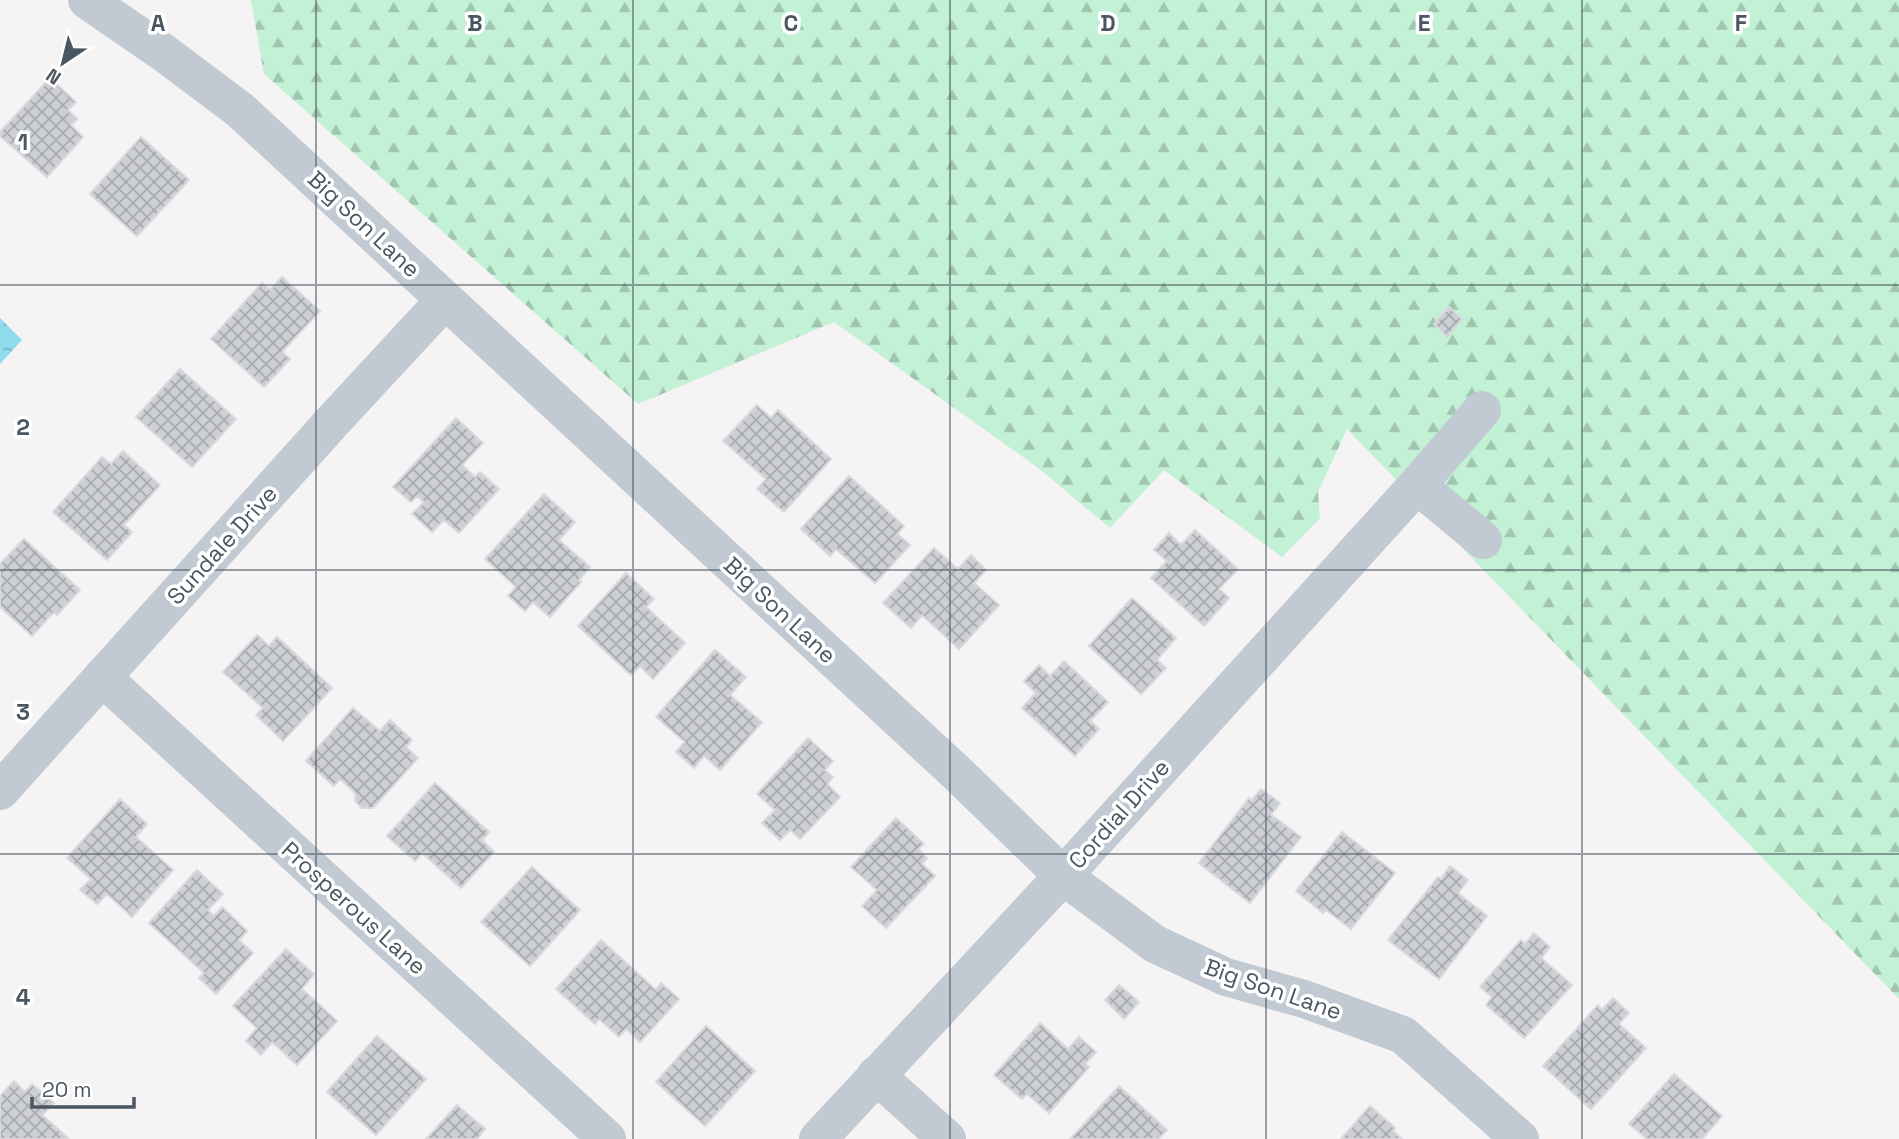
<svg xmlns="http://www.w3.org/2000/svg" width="1899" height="1139" viewBox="0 0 1899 1139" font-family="'Space Grotesk',sans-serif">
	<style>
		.forest { fill: url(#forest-firs) }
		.water { fill: url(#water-ripples) }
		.building { fill: url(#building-cross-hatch); stroke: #d7d9de; stroke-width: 2 }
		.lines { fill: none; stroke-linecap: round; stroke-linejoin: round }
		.minor { stroke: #c1cad2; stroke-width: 38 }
		.grid { fill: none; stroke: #4a5661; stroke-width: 2; stroke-opacity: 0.55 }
		.labels { text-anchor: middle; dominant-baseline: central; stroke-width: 7; stroke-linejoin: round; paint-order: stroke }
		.street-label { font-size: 23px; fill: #4a5661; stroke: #fff }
		.grid-label { font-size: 23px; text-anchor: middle; font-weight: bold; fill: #4a5661; stroke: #fff; stroke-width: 7; stroke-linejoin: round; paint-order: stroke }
	</style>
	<defs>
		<pattern id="forest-firs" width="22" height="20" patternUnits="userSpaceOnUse" patternTransform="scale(1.75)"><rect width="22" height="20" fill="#c3f1d5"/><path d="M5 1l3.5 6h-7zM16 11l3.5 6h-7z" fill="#a0c6b0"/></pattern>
		<pattern id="water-ripples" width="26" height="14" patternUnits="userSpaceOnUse" patternTransform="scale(1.75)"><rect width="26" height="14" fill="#90daee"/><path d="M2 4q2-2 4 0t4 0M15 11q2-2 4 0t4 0" fill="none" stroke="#78b4c4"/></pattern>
		<pattern id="building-cross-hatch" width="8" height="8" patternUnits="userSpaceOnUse" patternTransform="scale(1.75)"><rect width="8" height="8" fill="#cdcfd5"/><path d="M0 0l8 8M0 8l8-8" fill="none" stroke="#a8abb0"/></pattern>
	</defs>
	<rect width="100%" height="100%" fill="#f5f3f3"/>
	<path class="forest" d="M251 0H1899V999L1347 429 1318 492 1320 518 1282 557 1164 470 1110 528 1037 467 834 322 638 404 264 74Z"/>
	<path class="water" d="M0 318 22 340 0 364Z"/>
	<path class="building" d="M50 78 76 102 68 110 77 119 71 125 83 137 47 177 0 136V132Z
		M141 137 189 180 137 236 90 194Z
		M282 277 320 311 282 352 290 359 264 387 211 339 262 283 270 290Z
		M1449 307 1462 319 1447 337 1434 324Z
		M180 369 236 419 192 467 136 417Z
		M757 405 771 418 778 410 831 459 784 512 757 489 766 479 723 441Z
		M456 418 483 443 462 465 475 477 480 472 499 489 459 533 444 520 432 532 412 514 424 502 417 496 411 502 393 487Z
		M123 451 160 485 124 525 132 532 107 560 53 512 102 457 111 464Z
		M849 476 904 526 897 534 910 545 875 583 836 549 830 556 801 529Z
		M544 494 575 522 559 540 590 567 579 580 581 582 550 617 533 602 525 611 508 596 516 587 485 559Z
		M1195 530 1238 569 1219 589 1229 598 1204 626 1151 578 1167 561 1154 550 1169 533 1181 545Z
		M24 539 80 590 57 615 54 612 32 636 0 607V564Z
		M934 548 958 569 971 555 986 570 974 583 999 605 959 649 922 615 911 628 883 603Z
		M626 573 654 599 646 607 685 643 653 679 640 666 631 675 578 626Z
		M1132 598 1176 638 1157 660 1166 668 1141 694 1089 646Z
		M257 635 269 646 277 637 332 688 283 741 256 715 263 708 223 672Z
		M715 650 746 677 730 695 762 722 720 770 704 756 694 768 676 752 685 742 656 717Z
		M1064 661 1108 702 1090 721 1099 729 1075 756 1022 708 1036 693 1024 681 1039 665 1050 676Z
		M353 708 380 731 390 720 412 740 406 747 418 758 373 808H362L355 801 356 794 340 779 334 786 306 761Z
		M808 738 833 761 825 770 833 777 827 784 840 797 800 839 790 830 780 840 762 823 775 810 757 794Z
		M435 783 489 832 482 840 494 852 461 888 422 853 415 861 387 836Z
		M1261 789 1280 803 1271 815 1301 837 1250 903 1199 863 1249 798 1251 801Z
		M120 799 147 824 136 837 173 870 132 917 107 894 97 904 80 890 91 879 67 858Z
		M896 818 924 844 918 849 927 858 922 864 935 876 886 928 862 906 877 890 851 867Z
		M1342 832 1395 873 1351 929 1326 910 1323 913 1296 891Z
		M1450 866 1468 880 1458 893 1487 916 1439 979 1388 940 1438 877 1441 879Z
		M532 867 580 910 530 966 481 922Z
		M197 870 223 894 208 910 214 916 222 907 247 931 239 940 253 953 216 994 199 978 204 973 149 923Z
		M1534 933 1550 947 1541 958 1572 985 1524 1038 1486 1005 1492 997 1480 987 1521 940 1525 944Z
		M601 940 656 990 661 983 679 999 640 1042 626 1029 619 1037 599 1019 595 1024 556 989Z
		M286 949 314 974 302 989 337 1021 297 1065 272 1042 261 1055 246 1041 257 1028 233 1006Z
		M1119 985 1139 1002 1124 1019 1105 1000Z
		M1613 998 1629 1013 1619 1024 1646 1048 1591 1109 1543 1066 1598 1005 1602 1010Z
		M1040 1023 1068 1049 1079 1037 1096 1052 1085 1064 1089 1067 1049 1113 1027 1094 1022 1099 994 1075Z
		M706 1026 755 1071 705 1126 656 1082Z
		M377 1036 426 1079 376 1135 327 1092Z
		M1674 1074 1722 1116 1702 1139H1647L1629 1124Z
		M14 1081 25 1092 32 1084 54 1103 42 1115 69 1139H0V1096Z
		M1119 1086 1167 1130 1158 1139H1070Z
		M457 1105 485 1129 477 1139H426Z
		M1370 1106 1395 1128 1393 1131 1402 1139H1341Z"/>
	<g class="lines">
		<path class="minor" d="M87 0 164 53 240 110 959 775 1063 876 1155 944 1226 977 1304 999 1403 1035 1520 1139
			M1417 485 1483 540
			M102 677 607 1139
			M0 791 332 422 445 300
			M876 1075 947 1139
			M818 1139 1063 876 1417 485 1482 410"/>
	</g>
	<path class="grid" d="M316 0V1139M633 0V1139M950 0V1139M1266 0V1139M1582 0V1139M0 285H1899M0 570H1899M0 854H1899"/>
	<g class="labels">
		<g class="street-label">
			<text transform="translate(364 224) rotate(43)">Big Son Lane</text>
			<text transform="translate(222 545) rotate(-48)">Sundale Drive</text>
			<text transform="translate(780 610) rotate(43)">Big Son Lane</text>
			<text transform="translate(1119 814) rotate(-48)">Cordial Drive</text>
			<text transform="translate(354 908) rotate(42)">Prosperous Lane</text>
			<text transform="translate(1273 989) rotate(19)">Big Son Lane</text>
		</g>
	</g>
	<g class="grid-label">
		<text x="158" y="31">A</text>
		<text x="475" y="31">B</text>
		<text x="791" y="31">C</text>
		<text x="1108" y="31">D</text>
		<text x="1424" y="31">E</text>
		<text x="1741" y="31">F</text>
		<text x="23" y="150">1</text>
		<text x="23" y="435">2</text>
		<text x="23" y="720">3</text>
		<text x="23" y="1005">4</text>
	</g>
	<g transform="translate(63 63) rotate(215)" stroke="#ffffff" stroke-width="5" paint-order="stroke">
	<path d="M0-5L12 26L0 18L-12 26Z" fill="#4a5661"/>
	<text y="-10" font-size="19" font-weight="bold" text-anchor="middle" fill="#4a5661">N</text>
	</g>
	<path d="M32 1097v10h102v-10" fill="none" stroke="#4a5661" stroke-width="3.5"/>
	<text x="42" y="1097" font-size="21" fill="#4a5661" stroke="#ffffff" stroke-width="5" paint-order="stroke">20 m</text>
</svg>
